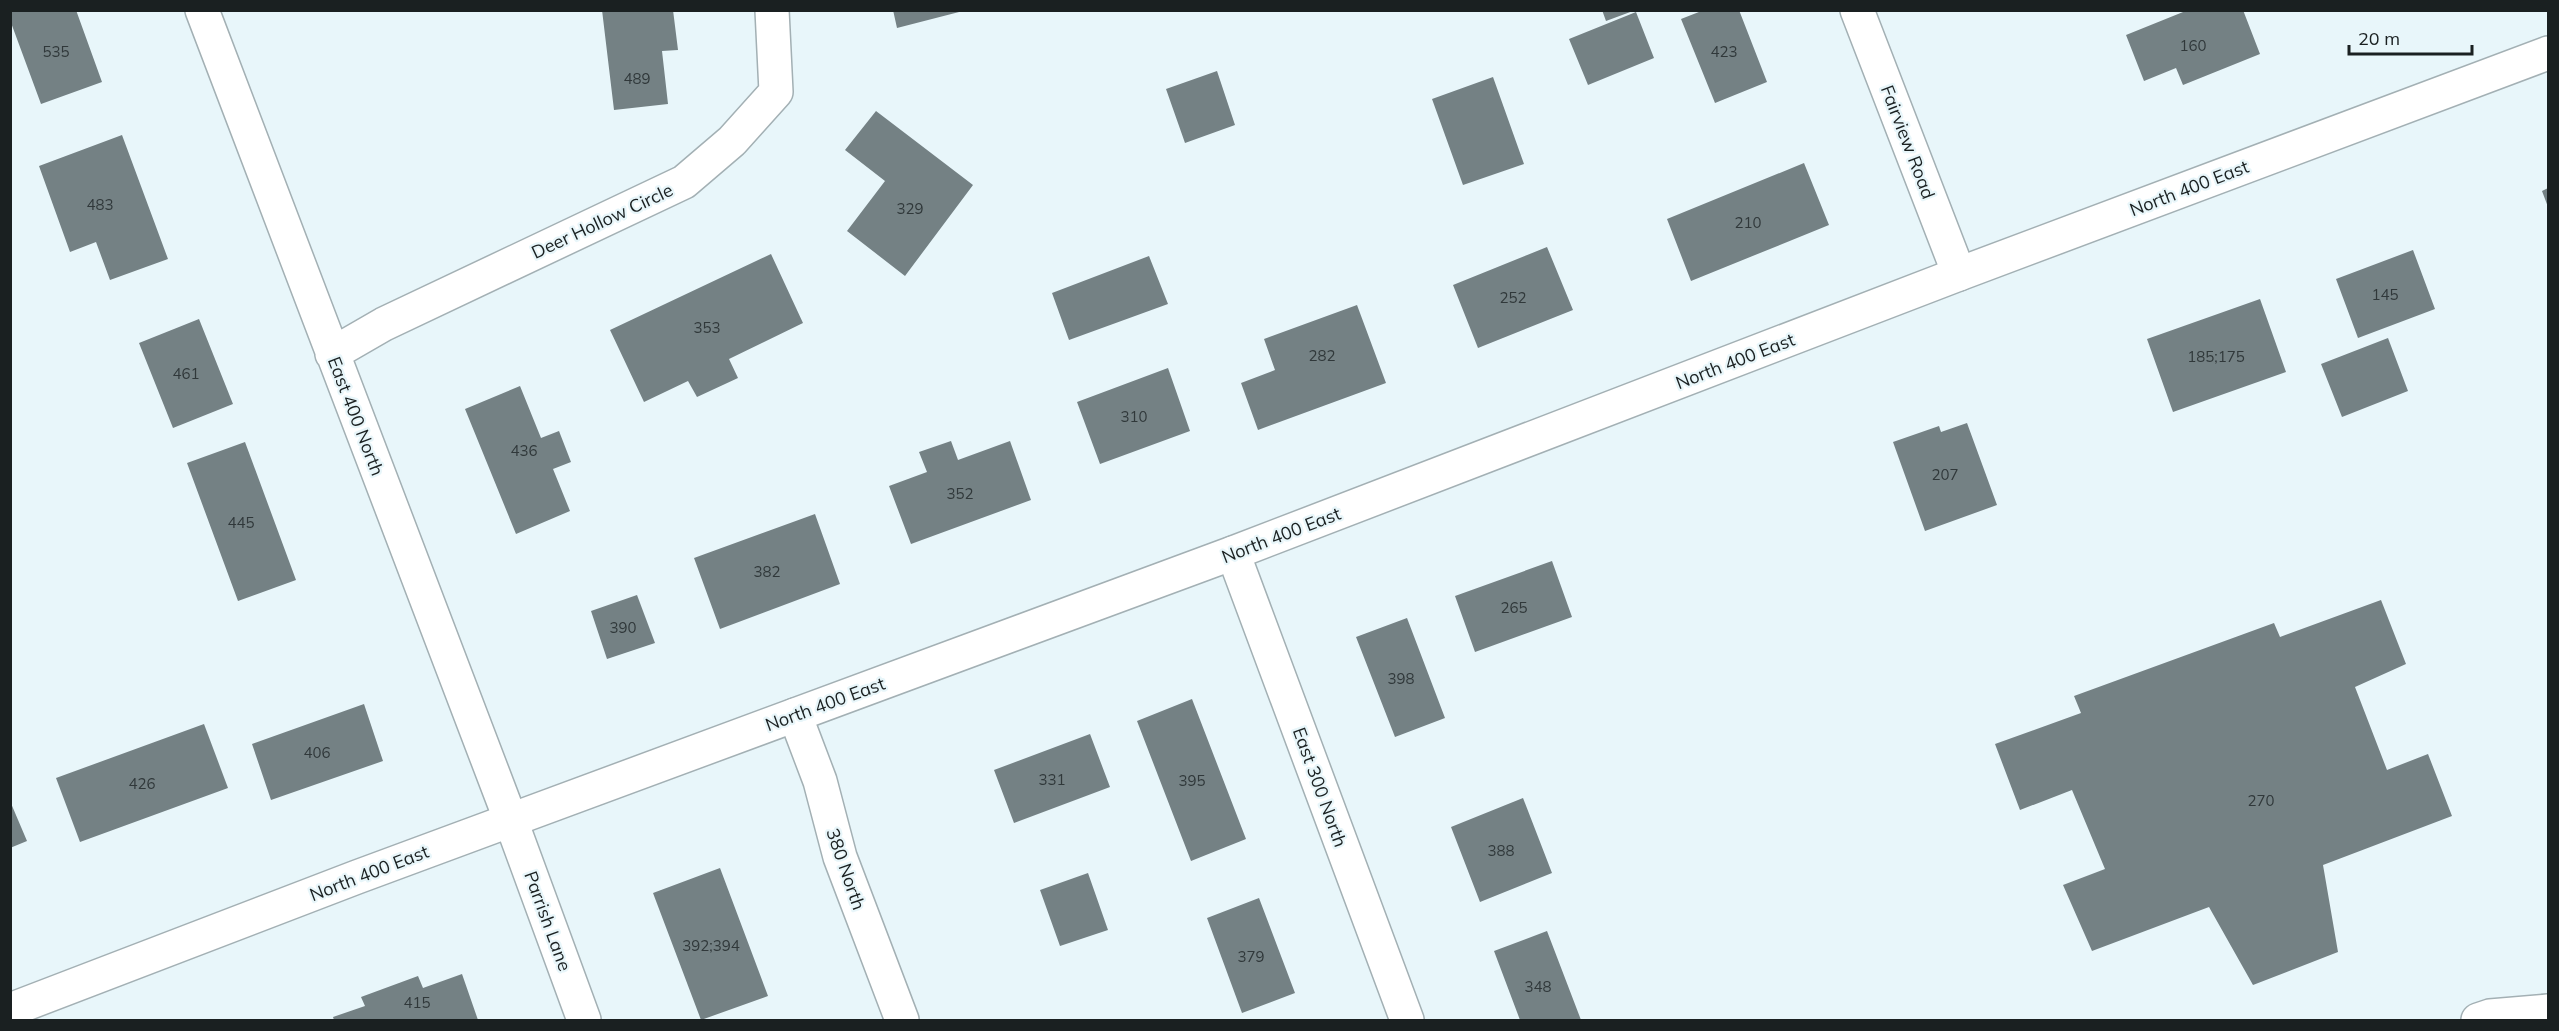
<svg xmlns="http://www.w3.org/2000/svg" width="2559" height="1031" viewBox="0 0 2559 1031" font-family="Mulish,sans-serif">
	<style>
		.building { fill: #748184 }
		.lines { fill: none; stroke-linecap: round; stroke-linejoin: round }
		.minor-casing { stroke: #a3b0b4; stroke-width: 36 }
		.tertiary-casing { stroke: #a3b0b4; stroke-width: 36 }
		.minor { stroke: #fff; stroke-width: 33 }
		.tertiary { stroke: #fff; stroke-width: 33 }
		.labels { text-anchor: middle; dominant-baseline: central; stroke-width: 4.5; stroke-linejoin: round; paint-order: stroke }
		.number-label { font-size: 15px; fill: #30383a }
		.street-label { font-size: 18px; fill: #1a2021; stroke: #e8f6fa }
	</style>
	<rect width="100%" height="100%" fill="#e8f6fa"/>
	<path class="building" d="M10 10H76L102 82 41 104 10 20Z
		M602 10H673L678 50 662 51 668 104 614 110Z
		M893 10H963V11L897 28Z
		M1602 10H1633V11L1606 21Z
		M1704 10H1739L1767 82 1715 103 1681 19Z
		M2188 10H2243L2260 54 2183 85 2176 68 2144 81 2126 35Z
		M1636 12 1654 58 1588 85 1569 39Z
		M1217 71 1235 125 1185 143 1166 89Z
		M1493 77 1524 164 1463 185 1432 99Z
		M876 111 973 185 905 276 847 231 885 181 845 150Z
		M122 135 168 259 110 280 96 242 70 252 39 166Z
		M1804 163 1829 225 1691 281 1667 219Z
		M2548 188V207L2542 191Z
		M1547 247 1573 310 1478 348 1453 285Z
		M2413 250 2435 309 2358 338 2336 279Z
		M771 254 803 323 729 359 738 378 697 397 688 381 644 402 610 330Z
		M1149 256 1168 304 1069 340 1052 293Z
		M2260 299 2286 372 2173 412 2147 339Z
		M1357 305 1386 383 1258 430 1241 383 1275 370 1264 339Z
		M199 319 233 404 173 428 139 343Z
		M2388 338 2408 391 2342 417 2321 364Z
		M1168 368 1190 431 1100 464 1077 402Z
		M520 386 541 438 559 431 571 462 553 469 570 511 516 534 465 409Z
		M1967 423 1997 505 1925 531 1893 442 1939 426 1941 432Z
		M951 441 958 460 1010 441 1031 500 911 544 889 486 927 472 919 452Z
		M245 442 296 580 238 601 187 463Z
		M815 514 840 584 720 629 694 558Z
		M1552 561 1572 617 1475 652 1455 596Z
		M637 595 655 643 607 659 591 611Z
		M2381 600 2406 664 2355 687 2387 770 2428 754 2452 816 2323 865 2338 952 2253 985 2209 907 2092 951 2063 885 2105 869 2072 790 2020 810 1995 744 2081 713 2074 696 2274 623 2280 637Z
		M1407 618 1445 718 1395 737 1356 637Z
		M1192 699 1246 839 1191 861 1137 721Z
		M364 704 383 761 271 800 252 744Z
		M204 724 228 788 80 842 56 778Z
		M1090 734 1110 787 1014 823 994 770Z
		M1523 798 1552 873 1480 902 1451 827Z
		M10 801 27 841 10 848Z
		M720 868 768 996 701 1020 653 893Z
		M1088 873 1108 930 1060 946 1040 890Z
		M1259 898 1295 993 1242 1013 1207 918Z
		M1547 931 1581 1020H1520L1494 951Z
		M462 974 478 1020H334L333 1017 365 1006 361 997 418 976 423 988Z"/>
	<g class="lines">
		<g class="minor-casing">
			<path id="minor" d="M202 10 511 821
				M1857 10 1959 274
				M332 354 384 324 684 182 732 141 776 92 772 10
				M1233 553 1407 1020
				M795 715 820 781 840 857 902 1020
				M2478 1020 2490 1016 2548 1011"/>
		</g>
		<g class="tertiary-casing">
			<path id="tertiary" d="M511 821 584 1020
				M10 1010 357 877 1233 553 1959 274 2548 53"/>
		</g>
		<use href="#minor" class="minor"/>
		<use href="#tertiary" class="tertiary"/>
	</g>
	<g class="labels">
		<g class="number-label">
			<text x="2193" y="45">160</text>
			<text x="56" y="51">535</text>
			<text x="1724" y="51">423</text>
			<text x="637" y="78">489</text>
			<text x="100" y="204">483</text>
			<text x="910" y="208">329</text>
			<text x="1748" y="222">210</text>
			<text x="2385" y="294">145</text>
			<text x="1513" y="297">252</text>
			<text x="707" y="327">353</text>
			<text x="1322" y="355">282</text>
			<text x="2216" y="356">185;175</text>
			<text x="186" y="373">461</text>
			<text x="1134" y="416">310</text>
			<text x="524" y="450">436</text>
			<text x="1945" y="474">207</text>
			<text x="960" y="493">352</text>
			<text x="241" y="522">445</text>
			<text x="767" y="571">382</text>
			<text x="1514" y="607">265</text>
			<text x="623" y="627">390</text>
			<text x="1401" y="678">398</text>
			<text x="317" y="752">406</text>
			<text x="1052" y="779">331</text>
			<text x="1192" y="780">395</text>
			<text x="142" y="783">426</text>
			<text x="2261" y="800">270</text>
			<text x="1501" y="850">388</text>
			<text x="711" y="945">392;394</text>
			<text x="1251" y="956">379</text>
			<text x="1538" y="986">348</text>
			<text x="417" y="1002">415</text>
		</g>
		<g class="street-label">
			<text transform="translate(1908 142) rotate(69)">Fairview Road</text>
			<text transform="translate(2189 188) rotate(-21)">North 400 East</text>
			<text transform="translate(602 221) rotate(-25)">Deer Hollow Circle</text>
			<text transform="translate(1735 361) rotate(-21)">North 400 East</text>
			<text transform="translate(356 416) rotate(69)">East 400 North</text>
			<text transform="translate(1281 535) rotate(-21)">North 400 East</text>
			<text transform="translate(825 704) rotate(-20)">North 400 East</text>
			<text transform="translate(1320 787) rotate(70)">East 300 North</text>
			<text transform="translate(846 869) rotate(71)">380 North</text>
			<text transform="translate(369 873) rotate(-21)">North 400 East</text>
			<text transform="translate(548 921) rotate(70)">Parrish Lane</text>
		</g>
	</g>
	<rect width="2559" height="1031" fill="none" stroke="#1a2021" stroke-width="24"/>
	<path d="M2349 45v9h123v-9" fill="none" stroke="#1a2021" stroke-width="3"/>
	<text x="2358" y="45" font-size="18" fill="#1a2021" stroke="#e8f6fa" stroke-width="4.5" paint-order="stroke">20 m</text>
</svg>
